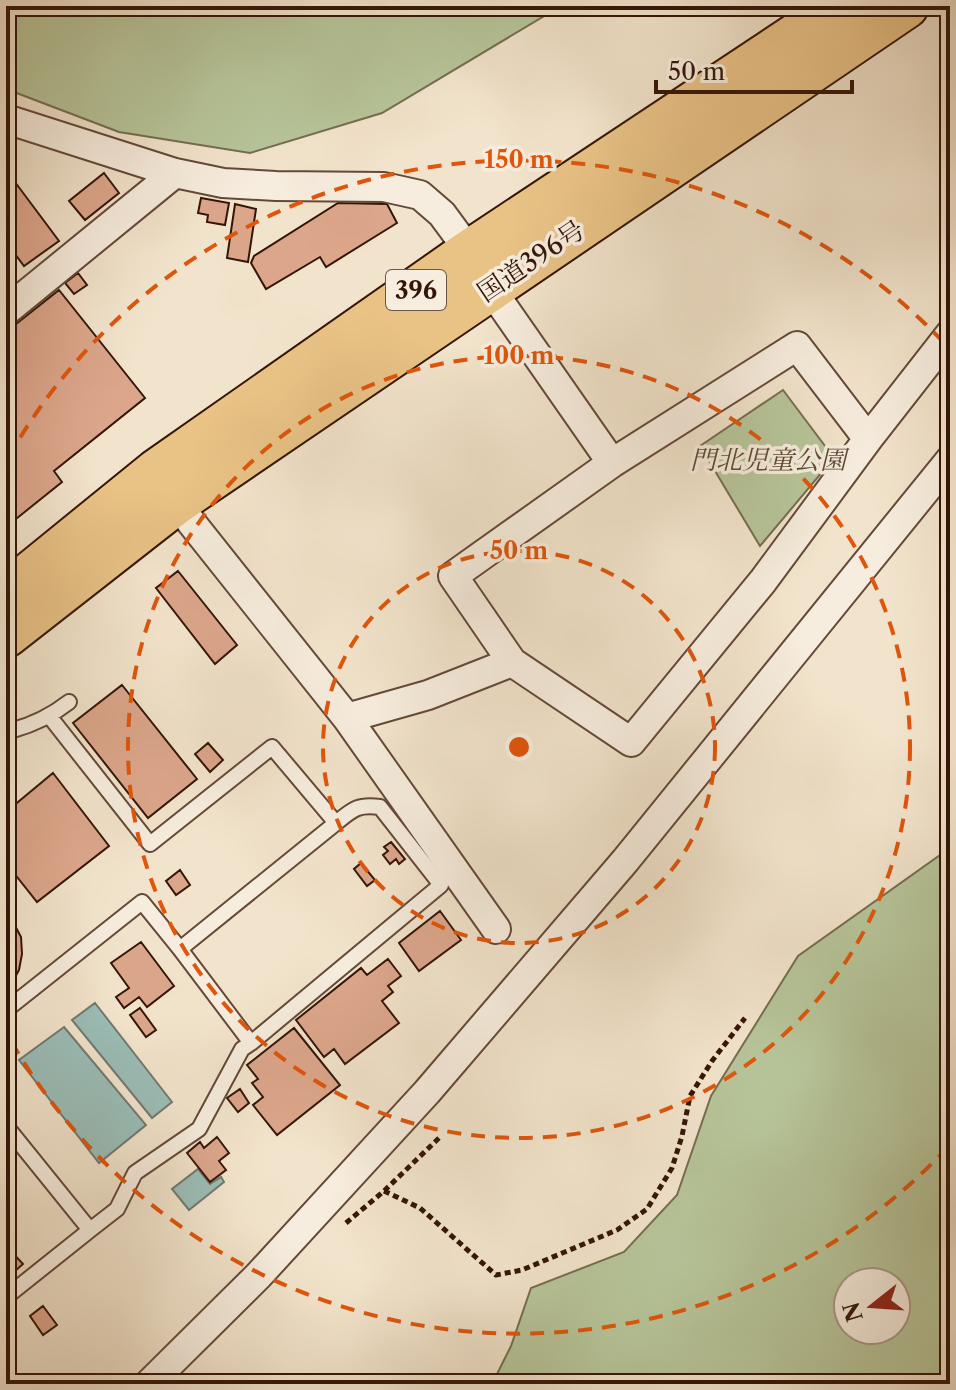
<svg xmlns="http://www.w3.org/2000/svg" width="956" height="1390" viewBox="0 0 956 1390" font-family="'Libre Caslon Text','Noto Serif JP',serif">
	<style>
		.green { fill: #b7c59a; stroke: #766d51; stroke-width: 2; fill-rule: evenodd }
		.water { fill: #9bbeb8; stroke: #727a72; stroke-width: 2 }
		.building { fill: #dca68b; stroke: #341508; stroke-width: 2 }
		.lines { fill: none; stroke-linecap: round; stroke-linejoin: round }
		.lane-casing { stroke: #644939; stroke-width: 18 }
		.street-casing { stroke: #644939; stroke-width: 32 }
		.highway-casing { stroke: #341508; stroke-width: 48 }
		.path { stroke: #341508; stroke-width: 5; stroke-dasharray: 6 4; stroke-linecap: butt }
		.lane { stroke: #f7edde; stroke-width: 14 }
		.street { stroke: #f7edde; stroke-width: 28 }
		.highway { stroke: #e9c286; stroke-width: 44 }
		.ring { fill: none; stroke: #df560c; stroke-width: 4; stroke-dasharray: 14 10 }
		.labels { text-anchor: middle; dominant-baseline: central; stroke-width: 7; stroke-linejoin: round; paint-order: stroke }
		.shield { fill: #f7edde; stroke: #6e5648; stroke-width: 2 }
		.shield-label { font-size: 24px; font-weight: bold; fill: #341508 }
		.street-label { font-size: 26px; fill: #341508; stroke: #f7edde }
		.park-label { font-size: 26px; font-style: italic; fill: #5b4a34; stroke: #f7edde }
		.centre { fill: #df560c; stroke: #f7edde; stroke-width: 4 }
		.ring-label { font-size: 24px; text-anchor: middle; font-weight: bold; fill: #df560c; stroke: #f7edde; stroke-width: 7; stroke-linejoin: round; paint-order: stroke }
	</style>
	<rect width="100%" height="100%" fill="#f2e4cc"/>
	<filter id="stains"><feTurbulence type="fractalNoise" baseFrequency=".0025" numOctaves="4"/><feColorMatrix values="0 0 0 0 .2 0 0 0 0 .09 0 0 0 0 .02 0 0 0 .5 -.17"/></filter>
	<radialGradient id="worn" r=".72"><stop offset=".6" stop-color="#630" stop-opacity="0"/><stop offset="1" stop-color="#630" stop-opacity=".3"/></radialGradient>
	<path class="green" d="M6 6H561L382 113 250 153 119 132 6 89Z
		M783 390 834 458 760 546 700 446Z
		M950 848V1384H492L511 1346 531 1288 624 1252 677 1195 711 1096 798 956ZM848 1282H896V1330H848Z"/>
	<path class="water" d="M95 1003 172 1102 152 1118 72 1020Z
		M64 1027 146 1125 99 1163 19 1060Z
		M198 1169 210 1184 221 1177 224 1182 189 1210 172 1189Z"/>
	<path class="building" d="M104 173 119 193 85 220 69 201Z
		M9 174 59 241 24 266 6 242V176Z
		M201 198 229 203 225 225 207 222 208 215 198 213Z
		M338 203 387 204 397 223 326 267 320 257 266 289 251 263 254 256Z
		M235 204 256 209 248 262 227 258Z
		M78 273 87 285 74 294 65 283Z
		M59 290 145 398 54 471 62 482 6 527V332Z
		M178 571 237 645 215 664 156 588Z
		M122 685 197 779 148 818 73 723Z
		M208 743 223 760 210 772 195 754Z
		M53 773 109 846 37 902 6 863V812Z
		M391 842 405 859 399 864 396 859 390 864 383 855 388 851 384 847Z
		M361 863 375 880 367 886 354 869Z
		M180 870 190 885 176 895 166 881Z
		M440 911 461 940 419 971 399 943Z
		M6 915 12 920 21 937 22 954 19 970 11 985 6 990Z
		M141 942 174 986 147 1007 139 997 124 1008 116 997 129 988 111 963Z
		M388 959 401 976 388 986 393 992 382 1001 399 1023 345 1064 334 1049 324 1057 296 1020 361 968 367 975Z
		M140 1008 156 1030 146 1037 130 1015Z
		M294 1028 340 1085 277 1135 253 1105 263 1097 252 1083 258 1079 247 1065Z
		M240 1089 249 1103 238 1112 227 1098Z
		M217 1137 229 1153 219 1161 226 1170 210 1182 187 1153 200 1142 204 1148Z
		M8 1248 23 1264 6 1279V1249Z
		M43 1306 57 1325 43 1335 30 1316Z"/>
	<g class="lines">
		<g class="lane-casing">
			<path id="lane" d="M50 717 150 844 272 747 336 823 180 949
				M6 725 13 730C35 724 51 716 69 702
				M6 1010 142 902 180 949 251 1043 441 885 380 807C358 804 353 809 336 823
				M6 1126 90 1230 117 1209 135 1173 199 1129 242 1049 251 1043
				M6 1297 90 1230"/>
		</g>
		<g class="street-casing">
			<path id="street" d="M6 119 175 173 223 183 276 186 384 187 420 195 442 214 470 252 490 288 612 463
				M6 311 175 173
				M169 491 191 522 347 718 496 929
				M512 662 631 742 763 581 868 439 950 334
				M347 718 428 695 512 662 453 576 612 463 797 346 868 439
				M149 1384 258 1276 427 1092 625 861 950 460"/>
		</g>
		<g class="highway-casing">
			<path id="highway" d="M6 594 156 472 470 252 841 6
				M6 635 176 502 906 6"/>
		</g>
		<path class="path" d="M384 1191 420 1208 496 1275 522 1270 617 1230 647 1209 672 1168 682 1136 690 1096 712 1061 745 1018
			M346 1223 384 1191 439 1138"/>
		<use href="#lane" class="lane"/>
		<use href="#street" class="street"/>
		<use href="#highway" class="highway"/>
	</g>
	<g class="ring">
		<circle cx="519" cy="747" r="196"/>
		<circle cx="519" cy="747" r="391"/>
		<path d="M948 1147A587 587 0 0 1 8 1036M8 458A587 587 0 0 1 948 347"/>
	</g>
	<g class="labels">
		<rect class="shield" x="386" y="270" width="60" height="40" rx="6"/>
		<g class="shield-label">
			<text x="416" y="290">396</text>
		</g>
		<g class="street-label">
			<text transform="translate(531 261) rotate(-34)">国道396号</text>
		</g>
		<g class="park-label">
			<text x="768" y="460">門北児童公園</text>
		</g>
	</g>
	<circle cx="519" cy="747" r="12" class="centre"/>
	<g class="ring-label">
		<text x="519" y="168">150 m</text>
		<text x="519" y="364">100 m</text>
		<text x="519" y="559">50 m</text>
	</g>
	<rect width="956" height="1390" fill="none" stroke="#f2e4cc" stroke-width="32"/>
	<rect x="8" y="8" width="940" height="1374" fill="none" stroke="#341508" stroke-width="4"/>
	<rect x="16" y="16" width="924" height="1358" fill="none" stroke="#341508" stroke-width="2"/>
	<g transform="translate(872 1306) rotate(253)"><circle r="38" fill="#f7edde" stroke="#a99788" stroke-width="2"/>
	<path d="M0-6L14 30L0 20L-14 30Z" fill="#8f2418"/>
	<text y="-12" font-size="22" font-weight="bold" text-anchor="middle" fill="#341508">N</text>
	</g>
	<path d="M656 80v12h196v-12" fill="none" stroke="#341508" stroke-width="4"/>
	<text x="668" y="80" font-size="24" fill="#341508" stroke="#f7edde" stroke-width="6" paint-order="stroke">50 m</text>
	<rect width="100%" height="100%" filter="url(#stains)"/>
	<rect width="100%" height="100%" fill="url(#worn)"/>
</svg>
